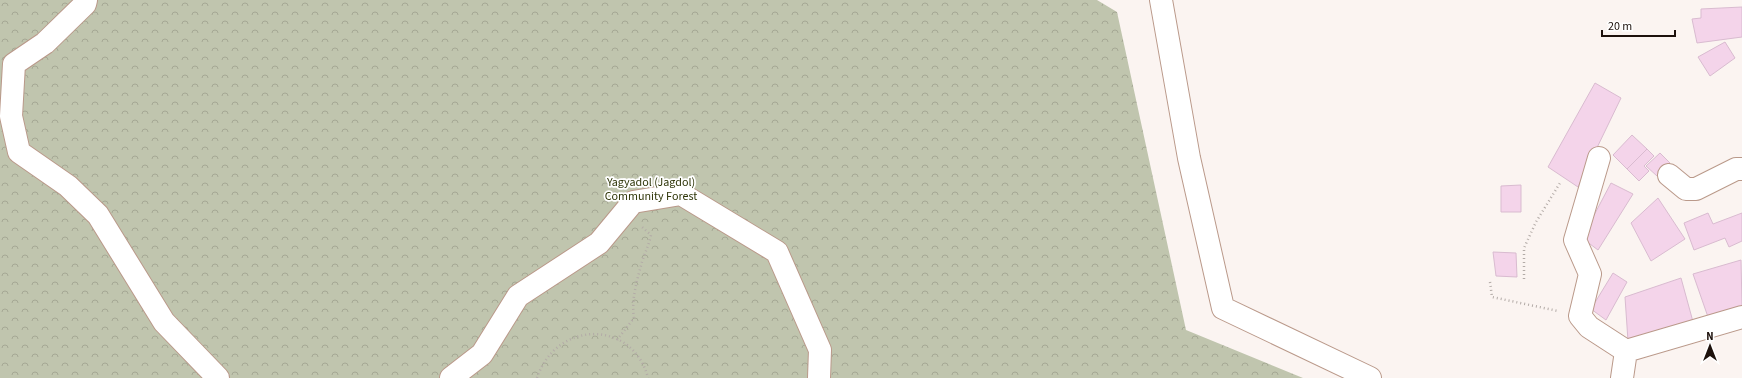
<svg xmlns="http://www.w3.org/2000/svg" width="1742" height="378" viewBox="0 0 1742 378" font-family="'Source Sans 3',sans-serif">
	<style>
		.park { fill: url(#park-crowns) }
		.building { fill: #f4d4ea; stroke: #d9bbd0 }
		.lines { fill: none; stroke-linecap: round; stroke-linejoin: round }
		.minor-casing { stroke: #ba998a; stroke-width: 24 }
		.path { stroke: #b3aba7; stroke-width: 2.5; stroke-dasharray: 1 3; stroke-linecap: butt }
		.minor { stroke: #fff; stroke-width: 22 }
		.labels { text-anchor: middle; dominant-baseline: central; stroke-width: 3.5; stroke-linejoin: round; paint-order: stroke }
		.park-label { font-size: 12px; fill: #2f3609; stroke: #fff }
	</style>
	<defs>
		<pattern id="park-crowns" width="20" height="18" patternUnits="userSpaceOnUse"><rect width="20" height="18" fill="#c0c5ae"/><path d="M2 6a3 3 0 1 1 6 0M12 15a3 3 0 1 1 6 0" fill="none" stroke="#a5a894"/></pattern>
	</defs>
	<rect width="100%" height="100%" fill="#fbf4f1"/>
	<path class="park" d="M0 0H1097L1117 12 1186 330 1303 378H0Z"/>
	<path class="building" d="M1742 7V37L1697 43 1692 19 1701 18V9Z
		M1725 42 1735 58 1710 76 1698 57Z
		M1595 83 1621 98 1578 187 1548 167Z
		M1632 135 1647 149 1627 169 1613 155Z
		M1647 149 1654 156 1644 166 1649 171 1639 181 1627 169Z
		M1660 153 1670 163 1657 176 1646 166Z
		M1611 183 1633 194 1598 250 1582 238Z
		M1521 185V212H1501V186Z
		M1658 198 1685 239 1651 261 1631 223Z
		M1708 213 1713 224 1742 213V241L1729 247 1725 238 1694 250 1684 223Z
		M1493 252 1516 253 1517 277 1496 276Z
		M1741 260 1742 306 1708 317 1693 274Z
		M1613 273 1627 282 1606 320 1591 309Z
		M1681 278 1695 329 1628 341 1625 297Z"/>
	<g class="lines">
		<g class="minor-casing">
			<path id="minor" d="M86 0 85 4 45 43 14 64 11 116 19 152 68 186 98 215 164 322 218 378
				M1161 0 1189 158 1223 308 1370 378
				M1599 158 1575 240 1590 274 1580 316 1589 327 1626 351 1622 378
				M1669 175 1686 189H1696L1736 169H1742
				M1626 351 1742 317
				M451 378 482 354 518 296 599 243 633 202 681 194 777 252 820 350 819 378"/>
		</g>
		<path class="path" d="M1524 279V248L1536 222 1560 183
			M1490 282 1492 297 1558 311
			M617 340 634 318C631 300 637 280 642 262 645 252 649 245 651 235L642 227
			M537 378C556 320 633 319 648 378"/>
		<use href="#minor" class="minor"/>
	</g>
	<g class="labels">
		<g class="park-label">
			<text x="651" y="182">Yagyadol (Jagdol)<tspan x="651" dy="14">Community Forest</tspan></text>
		</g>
	</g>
	<g transform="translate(1710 346)" stroke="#ffffff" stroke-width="3" paint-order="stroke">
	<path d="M0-3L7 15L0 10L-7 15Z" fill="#1d110c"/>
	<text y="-6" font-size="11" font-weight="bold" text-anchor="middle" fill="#1d110c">N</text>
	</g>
	<path d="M1602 30v6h73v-6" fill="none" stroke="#1d110c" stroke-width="2"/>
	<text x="1608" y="30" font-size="12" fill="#1d110c" stroke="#ffffff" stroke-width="3" paint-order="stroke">20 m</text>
</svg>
